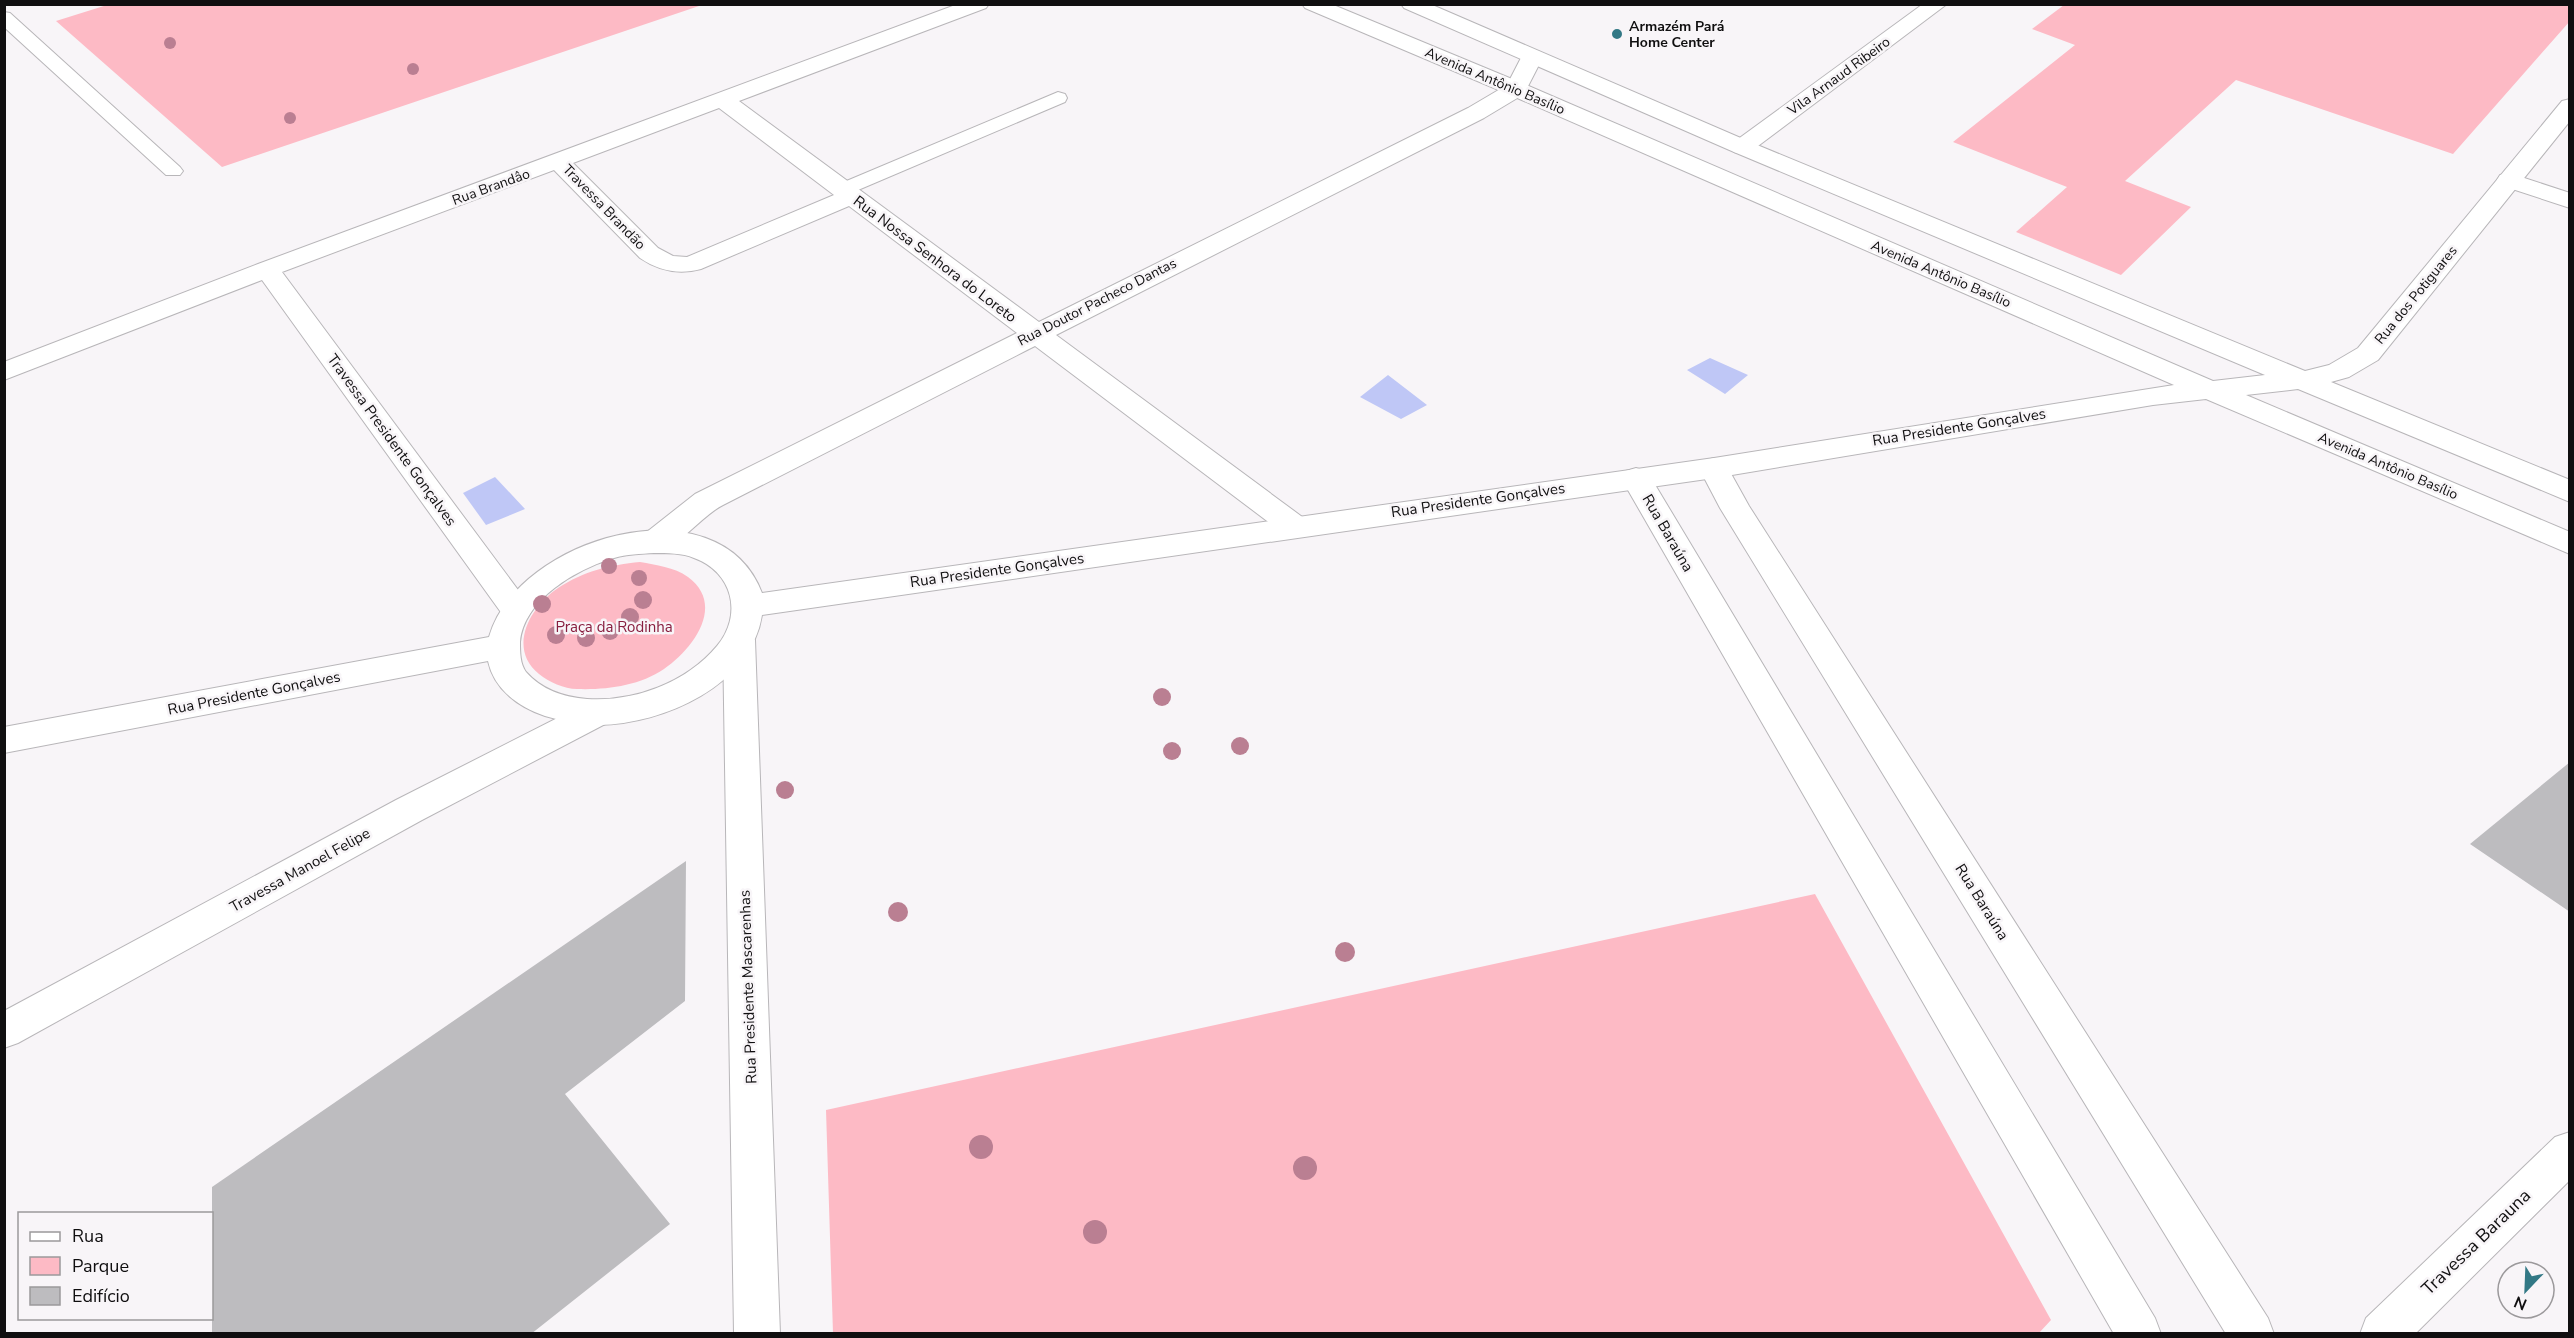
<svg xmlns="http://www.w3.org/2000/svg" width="2574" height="1338" viewBox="0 0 2574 1338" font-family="'Nunito Sans',sans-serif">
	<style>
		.green { fill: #fdbac5 }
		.water { fill: #bfc7f6 }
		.building { fill: #bdbcbf }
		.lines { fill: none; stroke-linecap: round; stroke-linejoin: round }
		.lane-casing { stroke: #b8b6b9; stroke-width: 2 }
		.street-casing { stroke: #b8b6b9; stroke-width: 2 }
		.secondary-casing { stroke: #b8b6b9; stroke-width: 2 }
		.lane { fill: #fff; fill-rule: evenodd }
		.street { fill: #fff; fill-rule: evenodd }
		.secondary { fill: #fff; fill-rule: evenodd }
		.tree { fill: #ba7f92 }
		.poi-dot { fill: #327885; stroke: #f8f5f8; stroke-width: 2 }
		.labels { text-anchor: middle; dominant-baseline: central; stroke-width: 5; stroke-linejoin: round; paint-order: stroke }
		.far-poi-label { font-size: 14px; font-weight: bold; fill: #100f10; stroke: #f8f5f8; text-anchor: start }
		.far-street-label { font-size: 14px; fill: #100f10; stroke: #f8f5f8 }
		.street-label { font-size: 15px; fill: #100f10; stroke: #f8f5f8 }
		.park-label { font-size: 15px; fill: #881e3f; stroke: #f8f5f8 }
		.near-street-label { font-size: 18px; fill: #100f10; stroke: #f8f5f8 }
	</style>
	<rect width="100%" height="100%" fill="#f8f5f8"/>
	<path class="green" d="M107 5V4L702 5 222 167 56 21Z
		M2064 5 2569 4 2570 21 2453 154 2236 80 2125 181 2191 207 2121 275 2016 232 2067 187 1953 142 2075 45 2032 29Z
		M640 562C656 565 674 567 688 577 726 605 693 649 664 669 639 686 606 690 577 689 564 689 549 682 539 674 507 648 530 607 558 588 584 571 610 565 640 562Z
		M1815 894 2051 1320 2039 1333H833L826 1110Z"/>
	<path class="water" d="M1710 358 1748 375 1725 394 1687 370Z
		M1388 375 1427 405 1401 419 1360 397Z
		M495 477 525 509 486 525 463 493Z"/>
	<path class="building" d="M2570 762V912L2470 844Z
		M686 861 685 1001 565 1094 670 1224 531 1334H212V1187Z"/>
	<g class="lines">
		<g class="lane-casing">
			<path id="lane" d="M4 12 10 13 180 167 183 171 180 175H166L4 27Z
				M1058 92 1065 94 1067 98 1065 102 851 193H837L834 189 837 185Z"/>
		</g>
		<g class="street-casing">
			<path id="street" d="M958 4H989L986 8 739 101 1039 322 1468 108 1507 85 1524 52 1532 50 1540 52 1543 57 1524 94 1484 118 1056 335 1305 519 1309 526 1305 533 1294 536 1283 533 1035 346C931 399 827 452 723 505 697 518 674 558 643 549L639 542 643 535 695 494 1017 333 849 206 701 269C679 275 659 271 640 258L554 170 282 272 527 602 532 610 527 618 516 621 505 618 262 280 4 380V362L258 264ZM719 108 834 195 687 257 673 256 658 248 573 163Z
				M1923 4H1947L1750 152 1742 154 1734 152 1730 147 1734 142Z
				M2509 173 2570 193V208L2500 185 2497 180 2500 175Z
				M1714 458 1724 461 1749 506 2268 1318 2274 1334H2226L1720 508 1699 468 1704 461Z
				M1636 468 1646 471 1651 478 2155 1318 2161 1334H2114L1621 478 1626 471Z
				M739 628 750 632 755 640 780 1334H734L723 640 728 632Z
				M597 700 609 704 614 713 609 722 422 820 18 1043 4 1048V1011L396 800 585 704Z
				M2570 1132V1180L2415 1334H2360L2366 1318 2555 1137Z"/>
		</g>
		<g class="secondary-casing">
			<path id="secondary" d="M1302 4H1331L1524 84 2213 381 2265 375 1734 152 1404 8 1401 4H1430L1750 142 2305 371 2329 365 2358 348 2562 101 2570 99V121L2378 360 2349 377 2331 382 2570 480V502L2298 389 2246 395 2570 532V554L2206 399 2153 405 1714 478 762 615C751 686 663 724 599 725 580 725 562 721 545 716 518 707 494 689 488 661L4 753V727L489 637C517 537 719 479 762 593L1714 458 2174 385 1508 94 1305 8ZM654 553C667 553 682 553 694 558 733 572 743 615 717 646 686 683 634 702 587 699 563 697 542 690 526 672 520 664 520 652 520 642 524 599 577 569 614 558 626 554 641 554 654 553Z"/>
		</g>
		<use href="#lane" class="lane"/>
		<use href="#street" class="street"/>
		<use href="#secondary" class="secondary"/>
	</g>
	<g class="tree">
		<circle cx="170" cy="43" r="6"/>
		<circle cx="413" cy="69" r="6"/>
		<circle cx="290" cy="118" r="6"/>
		<circle cx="609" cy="566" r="8"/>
		<circle cx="639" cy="578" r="8"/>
		<circle cx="643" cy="600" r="9"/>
		<circle cx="542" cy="604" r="9"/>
		<circle cx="630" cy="617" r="9"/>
		<circle cx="610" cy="631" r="9"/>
		<circle cx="556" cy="635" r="9"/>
		<circle cx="586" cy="638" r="9"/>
		<circle cx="1162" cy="697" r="9"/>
		<circle cx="1240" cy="746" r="9"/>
		<circle cx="1172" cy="751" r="9"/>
		<circle cx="785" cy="790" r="9"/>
		<circle cx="898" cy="912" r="10"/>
		<circle cx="1345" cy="952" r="10"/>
		<circle cx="981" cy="1147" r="12"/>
		<circle cx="1305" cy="1168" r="12"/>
		<circle cx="1095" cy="1232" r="12"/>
	</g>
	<circle class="poi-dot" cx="1617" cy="34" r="6"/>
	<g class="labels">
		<g class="far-poi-label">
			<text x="1629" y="26">Armazém Pará<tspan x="1629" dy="16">Home Center</tspan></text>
		</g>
		<g class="far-street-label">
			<text transform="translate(1839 76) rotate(-36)">Vila Arnaud Ribeiro</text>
			<text transform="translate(1495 81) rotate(23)">Avenida Antônio Basílio</text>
			<text transform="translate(491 187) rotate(-20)">Rua Brandâo</text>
			<text transform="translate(604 207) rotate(46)">Travessa Brandão</text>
			<text transform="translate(1941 274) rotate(23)">Avenida Antônio Basílio</text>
			<text transform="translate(2416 295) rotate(-51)">Rua dos Potiguares</text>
			<text transform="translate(1097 302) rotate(-27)">Rua Doutor Pacheco Dantas</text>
			<text transform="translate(2388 466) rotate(23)">Avenida Antônio Basílio</text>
		</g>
		<g class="street-label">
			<text transform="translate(935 259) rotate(37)">Rua Nossa Senhora do Loreto</text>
			<text transform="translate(1959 427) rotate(-9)">Rua Presidente Gonçalves</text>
			<text transform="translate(392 440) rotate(54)">Travessa Presidente Gonçalves</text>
			<text transform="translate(1478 500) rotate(-8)">Rua Presidente Gonçalves</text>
			<text transform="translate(1668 533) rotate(60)">Rua Baraúna</text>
			<text transform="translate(997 570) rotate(-8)">Rua Presidente Gonçalves</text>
			<text transform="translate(254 693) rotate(-11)">Rua Presidente Gonçalves</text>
			<text transform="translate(300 870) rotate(-29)">Travessa Manoel Felipe</text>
			<text transform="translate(1982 902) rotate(58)">Rua Baraúna</text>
			<text transform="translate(748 987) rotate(-92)">Rua Presidente Mascarenhas</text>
		</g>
		<g class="park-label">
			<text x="614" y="627">Praça da Rodinha</text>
		</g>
		<g class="near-street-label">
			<text transform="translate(2476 1242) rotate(-44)">Travessa Barauna</text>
		</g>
	</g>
	<rect width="2574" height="1338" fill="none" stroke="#100f10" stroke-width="12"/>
	<rect x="18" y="1212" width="195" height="108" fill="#f8f5f8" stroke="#9b999b" stroke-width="1.5"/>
	<rect x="30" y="1232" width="30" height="9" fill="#ffffff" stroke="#9b999b" stroke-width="1.5"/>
	<text x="72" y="1242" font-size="18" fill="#100f10">Rua</text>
	<rect x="30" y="1257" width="30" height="18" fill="#fdbac5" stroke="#9b999b" stroke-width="1.5"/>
	<text x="72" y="1272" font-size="18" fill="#100f10">Parque</text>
	<rect x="30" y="1287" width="30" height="18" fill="#bdbcbf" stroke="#9b999b" stroke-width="1.5"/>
	<text x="72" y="1302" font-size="18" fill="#100f10">Edifício</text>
	<g transform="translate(2526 1290) rotate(203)"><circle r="28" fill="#f8f5f8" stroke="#9b999b" stroke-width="1.5"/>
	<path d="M0-4.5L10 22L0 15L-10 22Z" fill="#327885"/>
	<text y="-9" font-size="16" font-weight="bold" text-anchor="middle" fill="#100f10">N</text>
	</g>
</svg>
